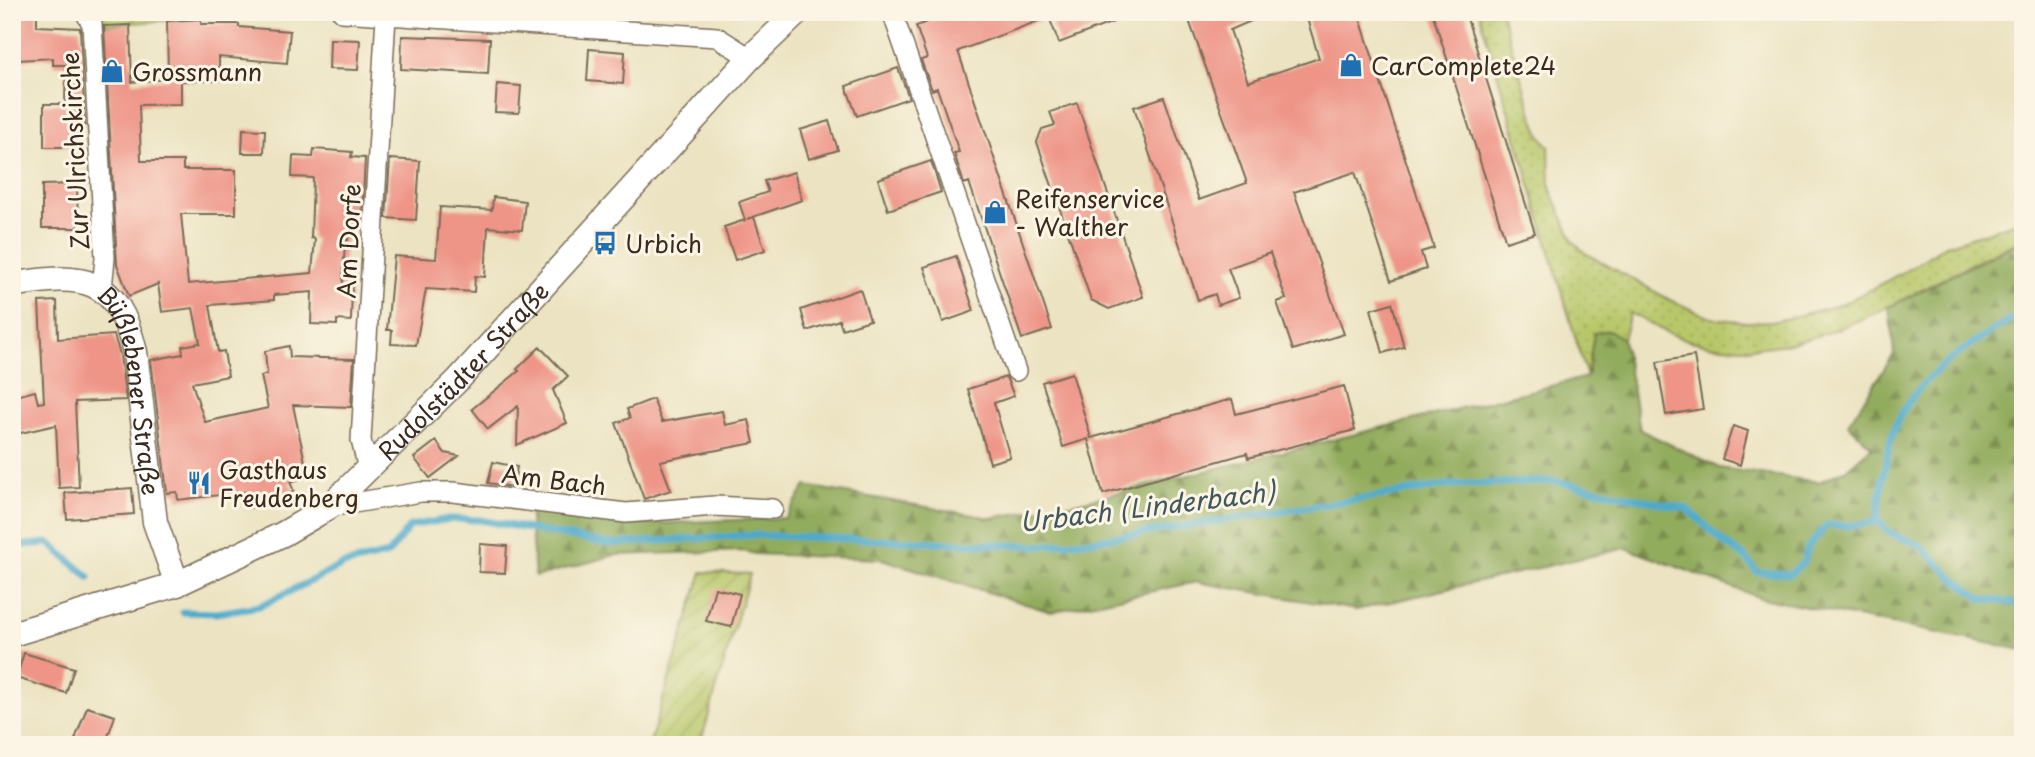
<svg xmlns="http://www.w3.org/2000/svg" width="2035" height="757" viewBox="0 0 2035 757" font-family="'Playpen Sans',sans-serif">
	<style>
		.grass { fill: url(#grass-dots); stroke: #7a7844; stroke-width: 2 }
		.forest { fill: url(#forest-firs); stroke: #666b3e; stroke-width: 2 }
		.cemetery { fill: url(#cemetery-stones); stroke: #7a7844; stroke-width: 2 }
		.garden { fill: url(#garden-furrows); stroke: #7a7844; stroke-width: 2 }
		.lines { fill: none; stroke-linecap: round; stroke-linejoin: round }
		.stream { stroke: #4daacb; stroke-width: 7 }
		.building { fill: #ee9588 }
		.minor-casing { stroke: #796b57; stroke-width: 22 }
		.tertiary-casing { stroke: #796b57; stroke-width: 27 }
		.minor { stroke: #fff; stroke-width: 19 }
		.tertiary { stroke: #fff; stroke-width: 24 }
		.labels { text-anchor: middle; dominant-baseline: central; stroke-width: 6; stroke-linejoin: round; paint-order: stroke }
		.poi-label { font-size: 24px; fill: #3b2a1e; stroke: #fcf5e5; text-anchor: start }
		.street-label { font-size: 24px; fill: #3b2a1e; stroke: #fcf5e5 }
		.water-label { font-size: 26px; font-style: italic; fill: #41575b; stroke: #fcf5e5 }
	</style>
	<defs>
		<pattern id="grass-dots" width="8" height="8" patternUnits="userSpaceOnUse" patternTransform="scale(1.75)"><rect width="8" height="8" fill="#b8c769"/><path d="M2 2h.1M6 6h.1" fill="none" stroke="#9fab5b" stroke-width="1.8" stroke-linecap="round"/></pattern>
		<pattern id="forest-firs" width="22" height="20" patternUnits="userSpaceOnUse" patternTransform="scale(1.75)"><rect width="22" height="20" fill="#92ac5d"/><path d="M5 1l3.5 6h-7zM16 11l3.5 6h-7z" fill="#788c4c"/></pattern>
		<pattern id="cemetery-stones" width="16" height="16" patternUnits="userSpaceOnUse" patternTransform="scale(1.75)"><rect width="16" height="16" fill="#b8c769"/><path d="M2 7V4a2 2 0 0 1 4 0v3zM10 15v-3a2 2 0 0 1 4 0v3z" fill="#9fab5b"/></pattern>
		<pattern id="garden-furrows" width="10" height="10" patternUnits="userSpaceOnUse" patternTransform="scale(1.75)"><rect width="10" height="10" fill="#b8c769"/><path d="M-1 1l2-2M0 10L10 0M9 11l2-2" fill="none" stroke="#9fab5b"/></pattern>
	</defs>
	<rect width="100%" height="100%" fill="#fcf5e5"/>
	<filter id="ink" filterUnits="userSpaceOnUse"><feTurbulence type="fractalNoise" baseFrequency=".0143" numOctaves="2"/><feDisplacementMap in="SourceGraphic" scale="14" xChannelSelector="R" yChannelSelector="G"/><feConvolveMatrix kernelMatrix="1 2 1 2 8 2 1 2 1" color-interpolation-filters="sRGB"/></filter>
	<filter id="wash" filterUnits="userSpaceOnUse"><feTurbulence type="fractalNoise" baseFrequency=".00686" numOctaves="4" result="noise"/><feDisplacementMap in="SourceGraphic" scale="28" xChannelSelector="R" yChannelSelector="G"/><feGaussianBlur stdDeviation="1.57" result="paint"/><feColorMatrix in="noise" values="0 0 0 0 0 0 0 0 0 0 0 0 0 0 0 0 0 1.4 0 .05"/><feComposite in="paint" operator="in"/></filter>
	<g filter="url(#wash)">
		<rect width="100%" height="100%" fill="#ebe3c1"/>
		<path class="grass" d="M1479 12H1501L1533 117 1540 135 1549 146 1550 188 1573 241 1585 253 1670 300 1711 318 1747 322 1777 321 1843 304 1911 268 1944 246 2023 220V240C1913 284 1799 384 1673 335 1658 329 1644 320 1630 313L1623 339 1609 330 1594 333 1587 377Z"/>
		<path class="forest" d="M2023 240V650L1761 598 1626 548 1356 610 1197 582 1051 612 882 559 755 554 743 551 615 555 535 577 529 507 618 525 785 518 806 486 991 518 1076 503 1587 377 1594 333 1609 330 1623 339 1640 430 1719 468 1819 482 1845 470 1872 447 1848 424 1894 354 1889 307Z"/>
		<path class="cemetery" d="M96 12H204L206 18 102 25Z"/>
		<path class="garden" d="M702 572 750 574 700 745H649Z"/>
		<g class="lines">
			<path class="stream" d="M1877 521C1881 493 1884 464 1892 436 1910 376 1974 343 2023 312
				M1877 521 1892 534 1920 545 1954 579 1982 599 2023 604
				M12 546 49 543 89 577
				M183 612 216 613 260 606 343 565 388 554 410 526 449 519 480 520 610 544 751 535 1038 546 1104 539 1449 485 1555 481 1688 509 1724 543 1745 557 1757 572 1790 574 1804 562 1808 547 1827 525 1851 526 1877 521"/>
		</g>
		<g id="blocks">
			<path class="building" d="M15 12H37V26L80 28 85 125 76 126V147H44V104H65L66 65H53V58L18 60Z
				M955 12H1139L1059 43 1049 17 958 51 1052 329 1022 339 969 182 964 184 954 153 959 152 937 88 932 90 921 60 927 58 916 26Z
				M1186 12H1272L1230 30 1248 82 1319 58 1305 12H1358L1434 248 1421 252 1426 269 1391 281 1355 172 1294 192 1344 334 1293 350 1277 302 1286 299 1270 253 1228 268 1239 298 1218 305 1215 294 1198 300 1134 107 1164 97 1199 200 1247 183Z
				M1432 12H1465L1535 233 1506 242Z
				M201 19V24H239V27L290 31 287 63 219 57V81H181V104L139 105 141 161H183V170H236V214H181L188 284 312 273 315 239 311 238 313 178 292 177 293 156 313 157 314 149 352 152 351 157 365 158 362 217 350 216 348 240H345L343 284 352 285 351 321 337 320V325L311 324 312 292 274 295V300L210 305 218 352 224 351 228 376 192 383 205 422 268 408 261 376 267 374 265 351 289 346 290 357 354 359 351 407 293 405 308 476 290 482 294 491 271 505 247 508 245 492 178 500 177 492 167 493 151 360 183 354 182 346 200 343 193 308 162 312 158 284 129 296 117 264 104 26 130 25 132 82 168 79 167 21Z
				M402 36 490 39 488 74 401 69Z
				M330 39 360 40 358 70 329 69Z
				M589 49 625 52 623 84 587 81Z
				M898 68 909 98 857 116 846 86Z
				M497 84 521 86 519 113 495 112Z
				M1077 103 1143 297 1109 309 1091 300 1037 142 1042 129 1055 125 1050 112Z
				M829 121 838 150 809 159 800 130Z
				M243 129 265 130 264 153H242Z
				M390 159 420 161 416 220 386 218Z
				M931 161 941 192 888 210 878 179Z
				M794 172 802 200 747 219 754 217 765 250 735 260 724 227 745 220 739 202 768 192 764 181Z
				M77 184 78 228H42V185Z
				M493 197 525 201 522 230 488 227 485 277 475 276 474 292 426 289 416 345 391 344 392 330H387L394 256 436 259 440 207 492 210Z
				M956 256 974 311 943 322 924 267Z
				M860 289 870 320 842 329 839 320 807 331 801 310Z
				M57 301 58 339 114 335 120 355 126 400 75 402 79 487 59 488 56 425 12 435V397L35 391 38 403 44 402 39 302Z
				M1392 303 1404 347 1383 353 1371 309Z
				M540 347 568 376 553 390 567 423 517 445 518 406 488 429 472 409 519 371 517 369Z
				M1694 356 1703 409 1666 415 1657 362Z
				M1072 373 1091 438 1232 399 1236 414 1344 386 1355 430 1248 458 1247 453 1103 494 1088 439 1063 447 1042 382Z
				M1006 377 1014 396 994 403 1010 457 990 463 968 389Z
				M653 399 662 422 722 411 725 425 749 420 754 443 660 461 671 490 644 499 616 423 630 418 627 409Z
				M1733 426 1748 431 1740 465 1722 459Z
				M436 441 445 453 459 456 430 478 414 458Z
				M493 462 517 467 513 487 488 483Z
				M132 488 134 514 67 519 65 493Z
				M480 544 507 546 505 573 479 572Z
				M715 588 740 594 731 627 706 621Z
				M24 653 74 668 66 693 16 678Z
				M87 707 115 716 105 745H73Z"/>
		</g>
	</g>
	<g filter="url(#ink)">
		<use href="#blocks" fill-opacity="0" stroke="#796b57" stroke-width="2"/>
		<g class="lines">
			<g class="minor-casing">
				<path id="minor" d="M85 12 92 24 105 258 102 289
					M342 12 717 37 750 58
					M892 12 1016 371
					M368 469 361 440 386 16
					M329 507 421 492H453L626 513 715 506 773 509"/>
			</g>
			<g class="tertiary-casing">
				<g id="tertiary">
					<path id="s1" d="M12 285C83 273 117 275 135 352L155 522 177 584"/>
					<path id="s2" d="M12 634 177 584 283 534 329 507 458 380 750 58 798 12"/>
				</g>
			</g>
			<use href="#minor" class="minor"/>
			<use href="#tertiary" class="tertiary"/>
		</g>
	</g>
	<defs>
		<g id="shop-bare" transform="scale(1.89)"><path d="M-5-2.5h2.3a2.7 3.5 0 0 1 5.4 0H5L5.5 6h-11ZM-1.5-2.5h3a1.5 2.3 0 0 0-3 0Z" fill="#1f6fb2" stroke="#fcf5e5" stroke-width="2.5" paint-order="stroke"/></g>
		<g id="bus-bare" transform="scale(1.89)"><path d="M-5-6H5V4H4V6H2V4H-2V6H-4V4H-5ZM-3.5-4V0h7V-4ZM-3.5 1.2v1.5H-2V1.2ZM2 1.2v1.5H3.5V1.2Z" fill="#1f6fb2" stroke="#fcf5e5" stroke-width="2.5" paint-order="stroke"/></g>
		<g id="restaurant-bare" transform="scale(1.89)"><path d="M-5-6h1v4h1v-4h1v4h1v-4h1v5L-1.5 .5V6h-2V.5L-5-1ZM5-6V6H3V1.5H1.5Q1.5-4 5-6Z" fill="#1f6fb2" stroke="#fcf5e5" stroke-width="2.5" paint-order="stroke"/></g>
	</defs>
	<g fill-rule="evenodd">
		<use href="#shop-bare" x="1351" y="65"/>
		<use href="#shop-bare" x="112" y="71"/>
		<use href="#shop-bare" x="995" y="212"/>
		<use href="#bus-bare" x="605" y="243"/>
		<use href="#restaurant-bare" x="199" y="483"/>
	</g>
	<g class="labels">
		<g class="poi-label">
			<text x="1371" y="65">CarComplete24</text>
			<text x="132" y="71">Grossmann</text>
			<text x="1015" y="198">Reifenservice<tspan x="1015" dy="28">- Walther</tspan></text>
			<text x="625" y="243">Urbich</text>
			<text x="219" y="469">Gasthaus<tspan x="219" dy="28">Freudenberg</tspan></text>
		</g>
		<g class="street-label">
			<text transform="translate(74 151) rotate(-93)">Zur Ulrichskirche</text>
			<text transform="translate(348 241) rotate(-87)">Am Dorfe</text>
			<text stroke="none"><textPath href="#s2" startOffset="534">Rudolstädter Straße</textPath></text>
			<text stroke="none"><textPath href="#s1" startOffset="200">Büßlebener Straße</textPath></text>
			<text transform="translate(554 479) rotate(7)">Am Bach</text>
		</g>
		<g class="water-label">
			<text transform="translate(1147 506) rotate(-7)">Urbach (Linderbach)</text>
		</g>
	</g>
	<rect width="2035" height="757" fill="none" stroke="#fcf5e5" stroke-width="42"/>
</svg>
